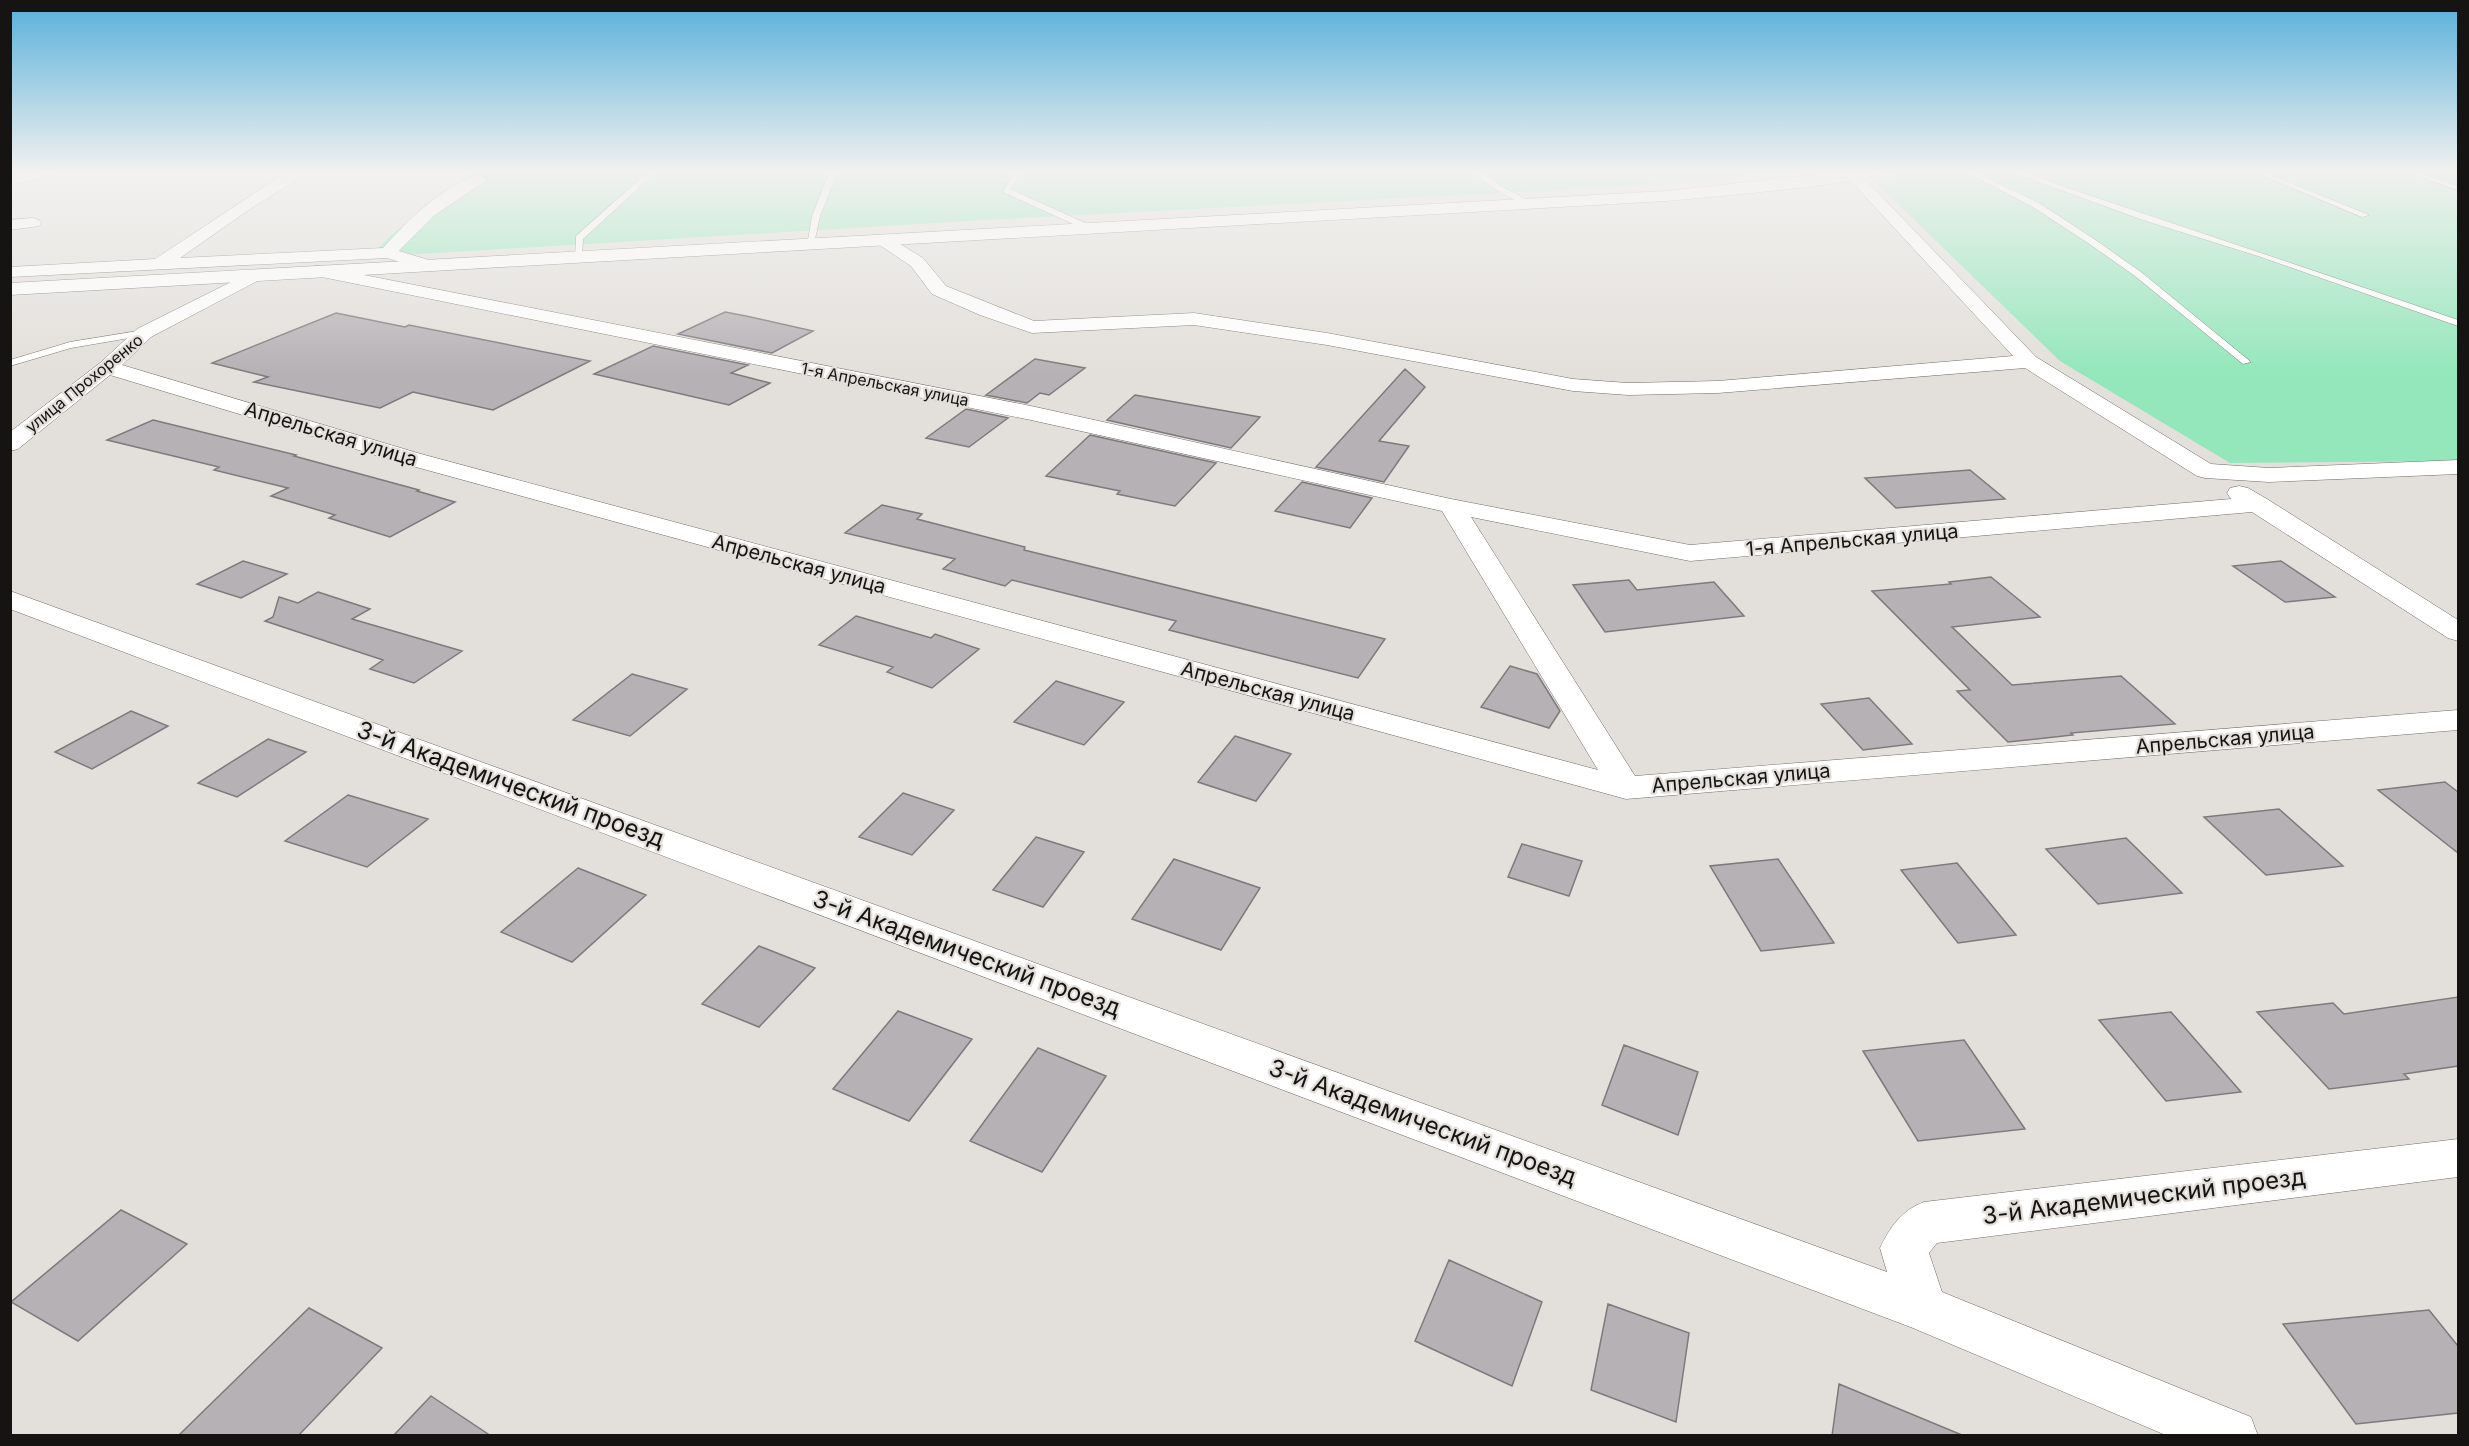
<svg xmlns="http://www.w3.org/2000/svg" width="2469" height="1446" viewBox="0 0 2469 1446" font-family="Inter,sans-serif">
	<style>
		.green { fill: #93e7bb }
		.building { fill: #b5b1b5; stroke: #7d797d; stroke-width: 1.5 }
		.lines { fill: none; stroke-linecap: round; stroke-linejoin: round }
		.lane-casing { stroke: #6f6d69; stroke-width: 1 }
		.street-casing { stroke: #6f6d69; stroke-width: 1 }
		.secondary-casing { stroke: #6f6d69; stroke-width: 1 }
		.lane { fill: #fff; fill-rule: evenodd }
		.street { fill: #fff; fill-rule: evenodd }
		.secondary { fill: #fff; fill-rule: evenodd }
		.labels { text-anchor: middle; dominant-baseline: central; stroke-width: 4.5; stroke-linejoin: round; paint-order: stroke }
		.far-street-label { font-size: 16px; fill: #151412; stroke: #e3e0db }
		.street-label { font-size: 20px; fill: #151412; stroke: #e3e0db }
		.near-street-label { font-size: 24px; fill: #151412; stroke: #e3e0db }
	</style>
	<rect width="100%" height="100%" fill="#e3e0db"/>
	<path class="green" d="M475 171H1797L1616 187 985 220 370 257 391 235Z
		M1916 171H2458V461L2230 463 2060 361 1873 180Z"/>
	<path class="building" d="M725 312 746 316 813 331 772 353 678 334Z
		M336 313 405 327 409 325 590 361 493 410 413 392 380 408 254 382 268 377 212 363Z
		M653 346 748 365 731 373 770 383 729 405 594 374Z
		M1035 359 1085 368 1049 395 1040 393 1027 403 986 395Z
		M1405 369 1425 387 1379 441 1409 446 1384 482 1316 467Z
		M1135 395 1260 417 1231 448 1107 420Z
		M966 409 1008 418 969 447 926 438Z
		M153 420 296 455 294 456 419 490 417 491 455 502 390 537 329 518 335 515 271 496 288 488 214 470 219 467 107 440Z
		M1090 435 1216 463 1175 506 1117 494 1120 491 1046 476Z
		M1970 470 2005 499 1896 508 1865 478Z
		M1302 482 1372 498 1350 528 1275 511Z
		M882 505 922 514 917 519 1025 547 1024 550 1385 639 1358 678 1169 630 1176 621 1012 580 1005 586 943 569 955 559 845 533Z
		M243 561 287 574 241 598 197 584Z
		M2281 561 2335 597 2285 602 2233 566Z
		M1991 577 2040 617 1952 627 2012 685 2121 676 2175 724 2071 733 2073 735 2008 742 1957 691 1970 690 1872 591 1951 584 1949 582Z
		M1629 580 1637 590 1714 582 1744 616 1605 632 1573 585Z
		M318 592 370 609 352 619 462 651 414 683 370 669 383 660 265 621 273 617 279 597 298 603Z
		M856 616 931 638 935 634 979 649 932 688 887 672 893 667 819 645Z
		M1510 666 1537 674 1560 711 1549 728 1481 707Z
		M632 674 687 689 630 736 573 720Z
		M1056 681 1124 702 1084 745 1014 722Z
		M1869 698 1912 744 1863 750 1821 704Z
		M131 711 168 726 92 769 55 752Z
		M1235 736 1291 754 1256 801 1198 782Z
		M268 739 306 752 237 797 198 783Z
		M2445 782 2458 792V853L2378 790Z
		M903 793 954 810 912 855 859 837Z
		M348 795 428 819 367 867 285 841Z
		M2279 809 2343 866 2266 875 2204 817Z
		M1036 837 1084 852 1043 907 993 890Z
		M2126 838 2182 893 2098 904 2046 849Z
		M1522 844 1582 861 1569 896 1508 877Z
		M1174 859 1260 888 1221 950 1132 919Z
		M1778 859 1834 943 1761 951 1710 866Z
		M1957 863 2016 935 1958 943 1901 870Z
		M578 868 646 895 572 962 501 932Z
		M759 946 815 968 759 1027 702 1004Z
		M2458 997V1066L2404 1074 2409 1079 2329 1089 2257 1012 2333 1003 2344 1014Z
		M898 1011 972 1039 909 1121 833 1089Z
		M2171 1012 2241 1092 2166 1101 2099 1020Z
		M1964 1040 2025 1129 1918 1141 1863 1051Z
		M1624 1045 1698 1072 1678 1135 1602 1105Z
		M1038 1048 1106 1076 1042 1172 970 1141Z
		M121 1210 187 1244 78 1341 11 1302Z
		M1449 1260 1542 1302 1512 1386 1415 1341Z
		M1608 1304 1689 1333 1676 1422 1591 1390Z
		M309 1308 382 1348 298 1436H178Z
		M2429 1310 2458 1346V1413L2356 1424 2283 1324Z
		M1839 1384 1962 1435V1436H1832Z
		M431 1396 491 1436H393Z"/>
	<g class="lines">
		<g class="lane-casing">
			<path id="lane" d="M649 171H657L583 239 582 257 575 259 576 236Z
				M830 171H838L820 216 814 244 807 246 812 216Z
				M1015 171H1022L1010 189 1092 226V230H1086L1003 192Z
				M1471 171H1479L1501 186 1535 204C1523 210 1481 180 1471 171Z
				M1964 171H1972L2039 203 2094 239 2141 272 2251 362 2243 364 2135 276 2088 243 2033 207Z
				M2009 171H2019C2165 222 2312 269 2458 320V326L2261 257 2143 220Z
				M2252 171H2261L2369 215 2362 217Z
				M2403 171H2413L2458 186V190Z
				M144 330 147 331V335L71 348 10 366V360L70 342Z"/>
		</g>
		<g class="street-casing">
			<path id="street" d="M33 171H56L54 174 10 185V176Z
				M288 171H302L295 181 250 209 180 258 383 248C406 222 444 184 479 175L487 180 435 215 399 251 432 261 435 265 432 269 426 270 387 258 10 277V267L155 259Z
				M1854 171 1858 172 2036 357 2211 464 2269 468 2458 460V474L2269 482 2205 478 2197 476 2025 368 1718 393 1628 395 1573 391 1327 345 1194 325 1032 333 980 315 932 294 911 266 872 240 875 236H887L923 258 946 286 1034 321 1194 313 1327 333 1573 379 1628 383 1718 381 2013 356 1848 178 1845 175 1848 172Z
				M33 218 39 220 41 223 39 226 10 230V220Z
				M318 266 1031 406 1451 499 1690 545 2231 499 2227 493 2230 488 2239 486 2248 488 2267 499 2458 620V641L2448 638 2252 512 1690 561 1471 517 1635 776 2458 710V730L1626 799 405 464 110 375 18 449 10 451V432L100 363 137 329 255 270 261 271 264 275 261 279 151 337 122 365 421 454 1598 770 1442 511 1031 420 312 275 309 271 312 267Z
				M10 591 1887 1272 1880 1248C1890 1227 1902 1210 1924 1202L2458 1139V1177L1937 1243 1929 1253 1942 1292 2251 1417 2258 1436H2168L1913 1328 10 609Z"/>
		</g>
		<g class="secondary-casing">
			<path id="secondary" d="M1850 171H1884C1873 184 1695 198 1666 201L10 295V283L1666 191Z"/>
		</g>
		<use href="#lane" class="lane"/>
		<use href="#street" class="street"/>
		<use href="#secondary" class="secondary"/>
	</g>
	<linearGradient id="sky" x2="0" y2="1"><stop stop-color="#57afda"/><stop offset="0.46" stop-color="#f2f1ef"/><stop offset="1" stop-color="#f2f1ef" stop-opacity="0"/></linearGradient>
	<rect width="2469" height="373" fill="url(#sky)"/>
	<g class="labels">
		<g class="far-street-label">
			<text transform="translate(84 383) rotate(-39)">улица Прохоренко</text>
			<text transform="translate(885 384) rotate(11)">1-я Апрельская улица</text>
		</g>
		<g class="street-label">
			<text transform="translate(331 434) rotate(17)">Апрельская улица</text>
			<text transform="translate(1852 540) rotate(-5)">1-я Апрельская улица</text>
			<text transform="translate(799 564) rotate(15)">Апрельская улица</text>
			<text transform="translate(1268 691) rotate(15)">Апрельская улица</text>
			<text transform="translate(2225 739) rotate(-5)">Апрельская улица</text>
			<text transform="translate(1741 778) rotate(-5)">Апрельская улица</text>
		</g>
		<g class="near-street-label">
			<text transform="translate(511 784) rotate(20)">3-й Академический проезд</text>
			<text transform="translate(967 953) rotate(20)">3-й Академический проезд</text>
			<text transform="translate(1423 1122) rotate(20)">3-й Академический проезд</text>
			<text transform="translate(2144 1196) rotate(-7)">3-й Академический проезд</text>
		</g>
	</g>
	<rect width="2469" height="1446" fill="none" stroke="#151412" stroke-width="24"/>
</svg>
